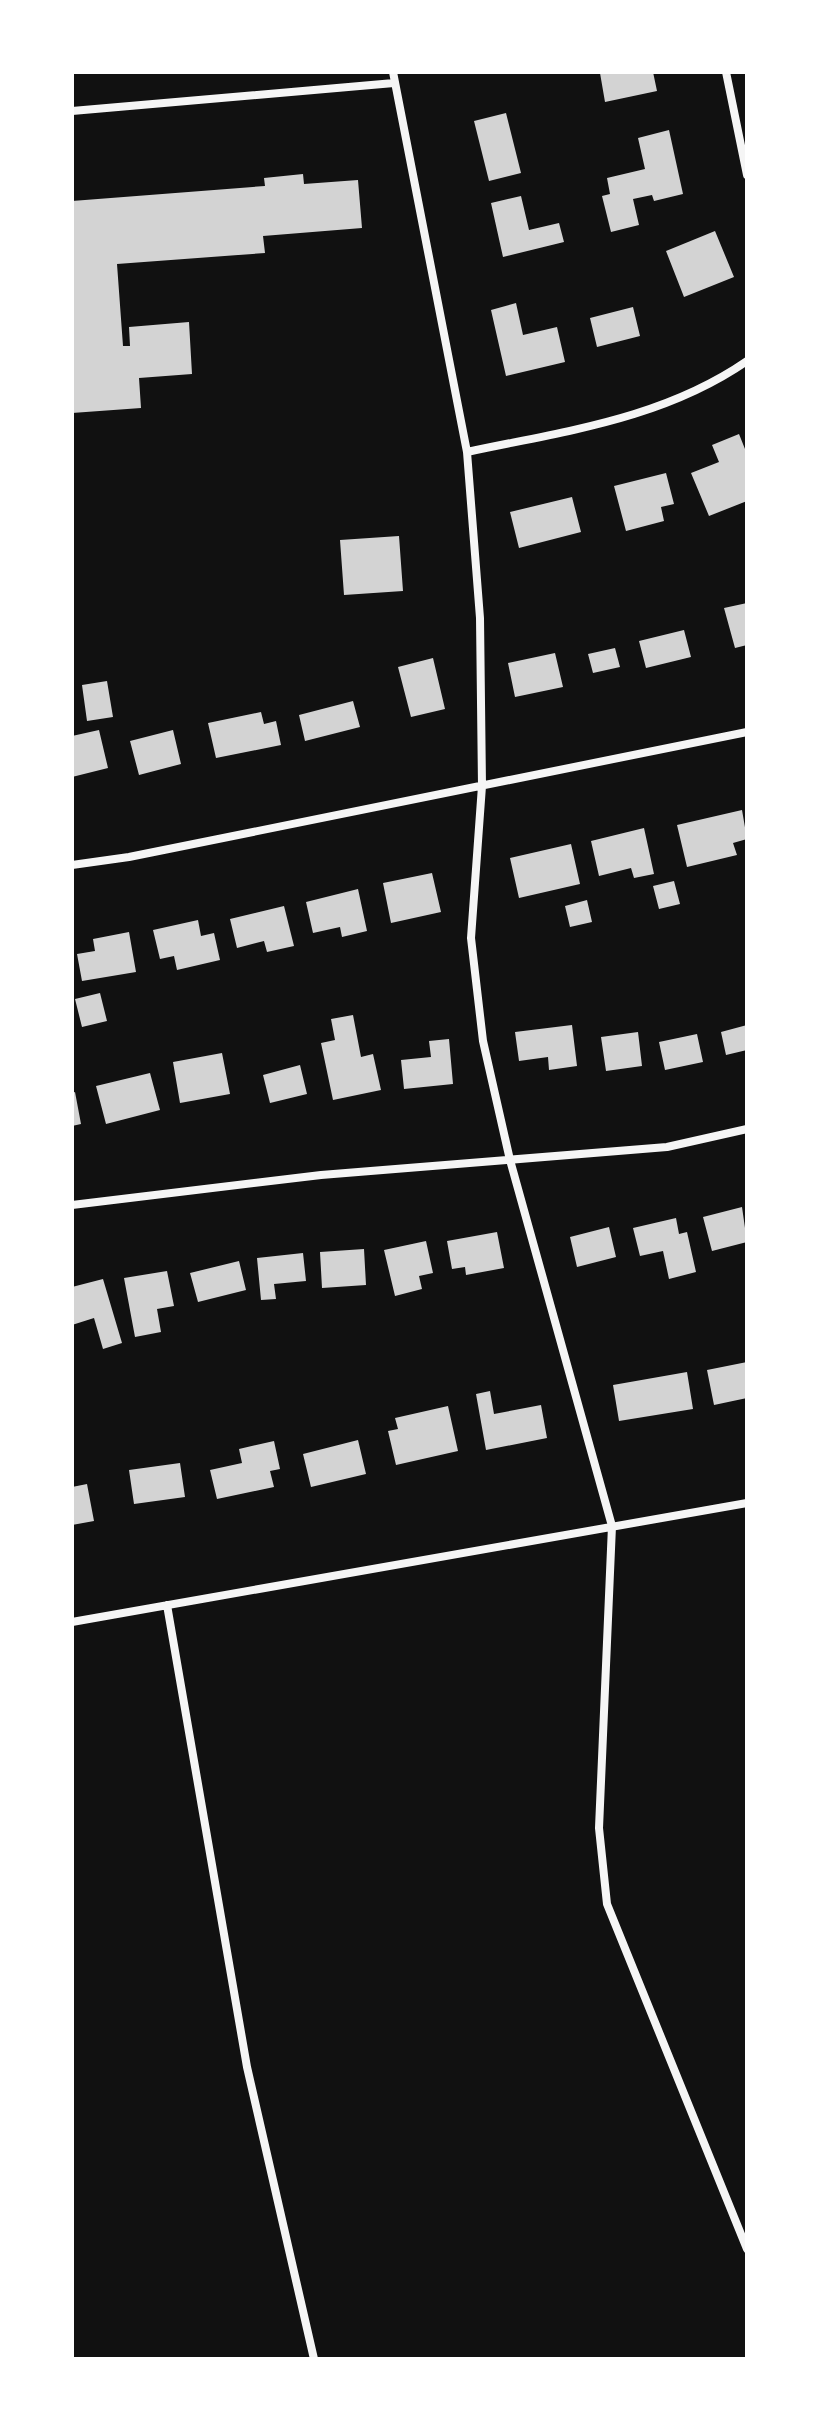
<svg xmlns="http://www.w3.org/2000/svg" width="819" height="2431" viewBox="0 0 819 2431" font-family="Arial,sans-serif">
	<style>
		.building { fill: #d3d3d3 }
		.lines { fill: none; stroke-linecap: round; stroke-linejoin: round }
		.minor { stroke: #f5f5f5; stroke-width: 8 }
	</style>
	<rect width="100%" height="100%" fill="#111"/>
	<path class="building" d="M653 72 657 91 605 102 600 73Z
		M506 113 521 173 489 181 474 121Z
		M669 130 683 194 654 201 652 195 633 199 639 225 611 232 602 196 610 194 607 178 645 169 638 138Z
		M303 174 304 184 358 180 362 228 263 236 265 253 117 264 123 346H130L129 327 189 322 192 374 139 378 141 408 72 413V201L265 186 264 178Z
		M521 196 529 230 559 223 564 242 503 257 491 203Z
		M715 231 734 277 684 297 666 251Z
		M516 303 523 335 557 327 565 362 506 376 491 310Z
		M633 307 640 336 597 347 590 318Z
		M739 434 747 454V501L709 516 691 473 719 462 712 445Z
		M666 473 674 504 661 507 664 521 626 531 614 486Z
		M572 497 581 532 519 548 510 512Z
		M399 536 403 591 344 595 340 540Z
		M747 603V645L735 648 724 608Z
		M684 630 691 657 646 668 639 641Z
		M615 648 620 667 593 673 588 654Z
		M555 653 563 687 515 697 508 663Z
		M433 658 445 709 411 717 398 667Z
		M107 681 113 717 87 721 82 685Z
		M353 701 360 727 305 741 299 715Z
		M261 712 264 724 276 721 281 745 216 758 208 723Z
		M99 730 108 768 72 777V736Z
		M173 730 181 764 139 775 130 741Z
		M742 810 747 839 733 843 737 855 687 867 677 825Z
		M644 828 654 874 634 878 631 868 599 876 591 841Z
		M571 844 580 884 519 898 510 858Z
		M432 873 441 912 391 923 383 883Z
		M674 881 680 904 659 909 653 886Z
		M358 889 367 931 342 937 340 927 313 933 306 902Z
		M587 900 592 922 570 927 565 906Z
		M284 906 294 946 267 952 264 941 237 948 230 919Z
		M198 920 201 936 214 933 220 960 177 970 174 956 160 959 153 930Z
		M129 932 136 972 82 981 77 954 95 951 93 939Z
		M100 993 107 1021 82 1027 75 999Z
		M353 1015 361 1057 373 1054 381 1090 333 1100 321 1043 335 1040 331 1019Z
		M572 1025 577 1066 549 1070 548 1057 519 1061 515 1032Z
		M747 1025V1050L726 1055 721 1032Z
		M638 1032 642 1066 606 1071 601 1037Z
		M697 1034 703 1062 665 1070 659 1042Z
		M449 1039 453 1084 404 1089 401 1060 431 1057 429 1041Z
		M222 1053 230 1094 180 1103 173 1062Z
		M300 1065 307 1094 270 1103 263 1075Z
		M150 1073 160 1110 106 1124 96 1086Z
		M75 1092 81 1124 72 1126V1093Z
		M742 1207 747 1242 712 1251 703 1217Z
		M676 1218 679 1234 687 1232 696 1272 669 1279 663 1251 640 1256 633 1228Z
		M609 1227 616 1257 577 1267 570 1237Z
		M497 1232 504 1268 466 1275 465 1267 452 1269 447 1241Z
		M426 1241 433 1273 419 1276 422 1289 395 1296 384 1250Z
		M364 1249 366 1285 322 1288 320 1252Z
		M303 1253 306 1281 274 1284 276 1299 261 1300 257 1258Z
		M239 1261 246 1290 198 1302 190 1273Z
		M167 1271 174 1306 157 1309 161 1332 135 1337 124 1278Z
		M103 1279 122 1343 103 1349 94 1318 72 1325V1287Z
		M747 1362V1398L714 1405 707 1370Z
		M687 1372 693 1409 619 1421 613 1385Z
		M490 1391 494 1414 541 1405 547 1438 486 1450 476 1394Z
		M448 1406 458 1451 396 1465 388 1431 398 1429 395 1418Z
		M358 1440 366 1474 311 1487 303 1454Z
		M274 1441 280 1469 270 1471 274 1487 217 1499 210 1470 242 1463 239 1449Z
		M180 1463 185 1497 134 1504 129 1470Z
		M87 1484 94 1521 72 1525V1487Z"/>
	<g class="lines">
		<path class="minor" d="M393 72 467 452 480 618 482 786 471 938 483 1041 510 1160 612 1526 599 1828 607 1904 747 2249
			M726 72 747 175
			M72 111 394 83
			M467 452C565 431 663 419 747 361
			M72 865 129 857 747 732
			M72 1205 321 1175 667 1147 747 1129
			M167 1605 247 2067 314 2359
			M72 1622 747 1503"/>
	</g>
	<rect width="819" height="2431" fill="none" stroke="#ffffff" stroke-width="148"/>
</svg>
